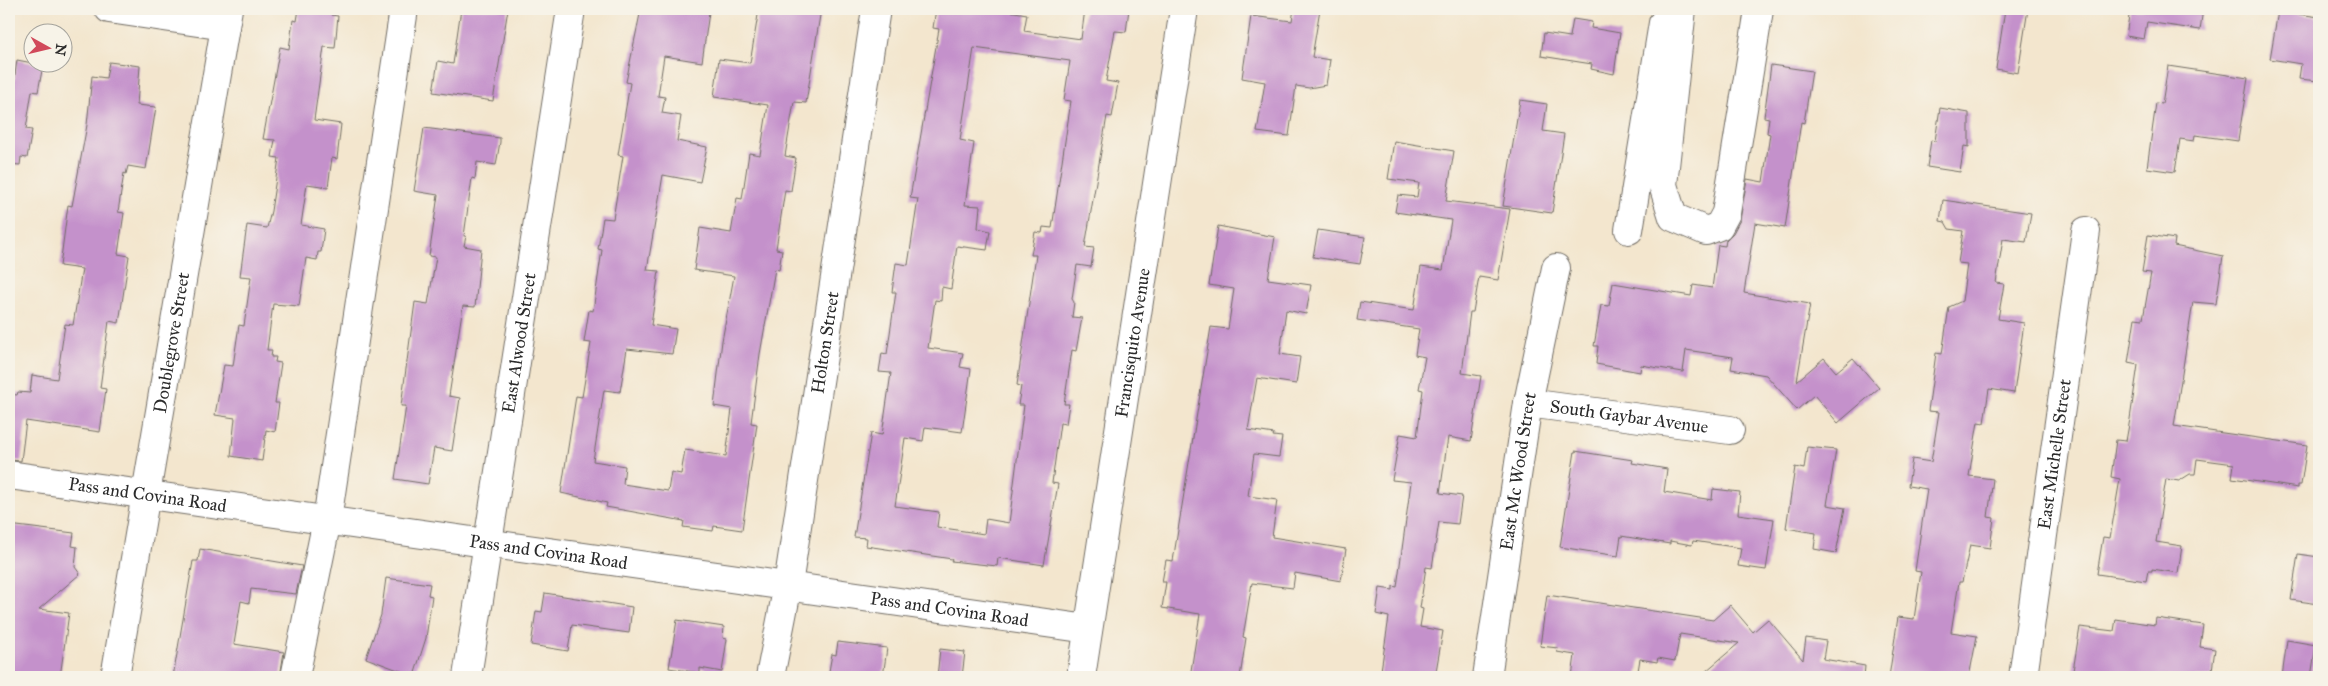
<svg xmlns="http://www.w3.org/2000/svg" width="2328" height="686" viewBox="0 0 2328 686" font-family="'IM FELL Great Primer',serif">
	<style>
		.building { fill: #c491cb; fill-rule: evenodd }
		.lines { fill: none; stroke-linecap: round; stroke-linejoin: round }
		.minor-casing { stroke: #716c64; stroke-width: 30 }
		.minor { stroke: #fff; stroke-width: 28 }
		.labels { text-anchor: middle; dominant-baseline: central; stroke-width: 5; stroke-linejoin: round; paint-order: stroke }
		.street-label { font-size: 18px; fill: #2b2b2b; stroke: #f7f3e8 }
	</style>
	<rect width="100%" height="100%" fill="#f7f3e8"/>
	<filter id="ink" filterUnits="userSpaceOnUse"><feTurbulence type="fractalNoise" baseFrequency=".02" numOctaves="2"/><feDisplacementMap in="SourceGraphic" scale="10" xChannelSelector="R" yChannelSelector="G"/><feConvolveMatrix kernelMatrix="1 2 1 2 8 2 1 2 1" color-interpolation-filters="sRGB"/></filter>
	<filter id="wash" filterUnits="userSpaceOnUse"><feTurbulence type="fractalNoise" baseFrequency=".0096" numOctaves="4" result="noise"/><feDisplacementMap in="SourceGraphic" scale="20" xChannelSelector="R" yChannelSelector="G"/><feGaussianBlur stdDeviation="1.12" result="paint"/><feColorMatrix in="noise" values="0 0 0 0 0 0 0 0 0 0 0 0 0 0 0 0 0 1.4 0 .05"/><feComposite in="paint" operator="in"/></filter>
	<g filter="url(#wash)">
		<rect width="100%" height="100%" fill="#f3e6ce"/>
		<g id="blocks">
			<path class="building" d="M299 9H332L331 15 338 16 335 48 324 47 314 120 341 124 337 159 332 158 328 187 307 184 301 225 324 229 321 252H318L317 260 306 258 299 306 273 304 267 350H272L271 357H276L275 362 281 363 275 403H279L275 432 266 430 262 461 231 456 235 418 215 415 224 365 233 366 239 325 244 326 251 277 240 276 247 225 267 228 271 211 279 158 272 157 275 140 263 139 280 47 289 49 293 20 297 21Z
				M461 9H508L493 101 433 92 438 61 453 64Z
				M641 9H687L709 12 702 62 664 56 658 96 665 97 662 113 681 116 677 141 707 147 700 182 663 175 647 270 659 271 651 325 676 329 672 354 627 349 620 392 604 390 593 461 625 466 623 484 668 491 671 472 681 474 685 450 726 456 732 409 714 406 722 341 734 276 694 270 700 228 731 233 737 198 742 199 749 153 760 155 768 105 714 97 719 59 750 63 759 9H821L806 103 794 102 785 156 796 158 791 191 785 190 776 249 782 250 779 270 775 269 760 354 751 423 757 424 742 530 714 526 713 531 683 527 684 521 606 507 607 503 561 493 576 396 582 397 591 343 584 342 589 310 593 311 602 250 598 249 603 218 613 219 623 156 618 155 630 83 626 82Z
				M936 9H996L1027 14 1024 31 1081 39 1085 9H1129L1126 32 1115 31 1106 81 1118 83 1112 117 1107 116 1085 247 1094 248 1091 267 1077 265 1072 299 1074 302 1072 317 1082 318 1076 351 1072 350 1064 404H1069L1066 424 1060 423 1052 483 1058 484 1044 565 998 558 997 566 951 561 952 559 866 546 867 538 854 537 871 433 882 435 891 373 879 372 882 353 887 354 896 292H892L896 263 908 265 918 199 910 198 939 29 933 28ZM974 48 1070 61 1064 100 1071 101 1052 228 1043 227 1042 233 1035 232 1031 255H1036L1017 385 1021 386 1018 405H1024L1009 523 986 519 984 534 937 527 939 512 895 506 905 438 923 441 925 427 962 432 971 369 960 367 963 353 928 348 935 300 941 301 942 287 951 289 957 246 987 250 990 231 978 228 980 206 965 205 974 143 960 140Z
				M1294 9H1320L1312 57 1330 60 1326 85 1309 88 1296 86 1289 136 1257 132 1265 82 1242 78 1251 16 1292 21Z
				M2005 9H2028L2018 73 1996 69Z
				M2130 9H2203L2200 30 2147 22 2144 39 2126 36Z
				M2278 11 2319 17V81L2299 79 2301 64 2270 59Z
				M1573 19 1592 22 1591 28 1620 33 1614 74 1591 69 1592 64 1541 56 1544 33 1570 37Z
				M17 60 43 65 38 92 32 91 26 129 32 130 27 158 21 157 20 165 9 164V81L14 82Z
				M109 62 140 66 137 105 156 107 146 169 128 166 126 174 124 173 118 212 124 213 118 254 129 256 119 323 109 321 100 388 106 389 100 432 26 421 21 461 9 460V394L17 395 18 392 30 393 32 375 57 379 65 324 73 325 82 269 60 266 68 205 72 206 87 125 92 76 106 78Z
				M1771 65 1812 71 1804 123 1801 122 1785 228 1755 223 1744 293 1810 304 1797 381 1824 358 1836 372 1853 358 1879 388 1838 423 1814 395 1797 410 1766 375 1731 369 1733 357 1686 350 1683 372 1641 365 1640 372 1596 364 1598 346H1594L1601 305 1609 306 1613 283 1691 296 1693 285 1712 288 1718 245 1725 246 1726 240 1733 233 1740 220 1747 179 1763 182 1770 134 1767 133 1769 118 1764 117Z
				M2168 66 2248 78 2238 141 2195 135 2194 141 2180 139 2175 172 2147 168 2156 103 2162 104Z
				M1520 100 1547 104 1543 131 1564 134 1552 213 1503 206Z
				M1940 108 1969 113V147L1964 146 1960 172 1927 167 1931 140 1935 141Z
				M424 128 500 138V142L496 165 477 162 475 179 472 178 464 236H466L464 246 481 249 475 307 463 306 462 312 449 396 460 398 452 451 434 448 428 484 395 479 406 406H401L415 302 428 304 436 257 429 256 438 195 414 191Z
				M1394 141 1454 151 1446 201 1510 209 1498 280 1479 277 1473 312H1470L1462 373 1481 376 1471 441 1448 437 1440 493 1462 496 1458 524 1439 522 1432 568 1426 567 1420 608 1423 609 1420 627 1443 631 1435 677H1380L1389 617 1376 614 1380 588 1393 590V586L1397 587 1411 482 1392 480 1400 434 1417 437 1423 390 1419 389 1425 357 1415 355 1419 329 1357 320 1360 302 1414 310 1421 267 1443 270 1451 220 1395 212 1398 195 1417 197 1419 183 1388 179Z
				M1943 200 2031 213 2026 242 2003 239 1996 283 2004 284 1998 319 2024 323 2014 393 1989 389 1984 423 1978 422 1969 476 1993 479 1988 517 1994 518 1990 548 1970 545 1962 582H1959L1951 632 1977 636 1969 677H1889L1898 617 1914 619 1921 572 1915 571 1927 489 1908 486 1912 459 1931 462 1939 412 1928 411 1936 353 1942 354 1949 307 1962 301 1967 264 1958 263 1963 231 1949 229 1945 222 1940 221Z
				M1218 226 1275 237 1268 279 1311 285 1306 314 1286 310 1280 354 1300 357 1296 384 1257 378 1248 430 1274 434 1273 436 1282 437 1279 457 1254 454 1248 496 1277 500 1272 537 1346 549 1341 581 1295 573 1293 588 1252 583 1243 637 1246 638 1240 677H1190L1200 614 1162 608 1166 582H1162L1166 560 1173 561 1211 327 1228 329 1234 289 1209 285Z
				M1318 230 1365 237 1360 264 1313 257Z
				M2148 235 2175 239 2174 246 2223 256 2216 304 2193 302 2174 426 2307 445 2301 485H2298V488L2232 478 2234 464 2197 459 2195 474H2190L2179 481 2166 479 2156 542 2182 546 2178 573 2152 569V571H2148L2146 581 2097 574 2103 537 2110 538 2120 479 2111 477 2116 440 2126 441 2130 419 2138 365 2128 363 2135 318 2143 319 2151 273 2142 272Z
				M1807 447 1836 450 1827 505 1845 508 1836 553 1814 549 1816 533 1786 528 1795 467 1804 469Z
				M1575 451 1633 460 1632 463 1667 469 1664 492 1712 500 1713 489 1740 492 1738 514 1774 519 1766 570 1738 566 1741 548 1693 541 1692 545 1670 541V544L1621 536 1618 556 1560 547Z
				M9 525 74 533 72 546 77 547 75 567 80 574 39 609 69 613 60 677H9Z
				M200 549 302 566 296 594 251 589 249 603 241 601 234 644 284 652 280 677H173L193 561H198Z
				M2298 554 2319 557V604L2291 600Z
				M386 578 430 584 428 595 432 596 426 638 414 676 366 658 381 615Z
				M545 593 632 607 629 633 572 625 568 651 531 645 536 611 542 612Z
				M1547 595 1713 620 1730 605 1753 632 1768 619 1803 660 1806 638 1826 641 1823 659 1865 666 1864 677H1699L1739 643 1680 634 1675 661 1658 658 1657 662 1640 659 1637 677H1572L1575 655 1557 652 1558 648 1540 646Z
				M2156 618 2203 625 2200 647 2215 649 2211 677H2112L2073 671 2080 627 2114 631 2116 619 2155 625Z
				M677 620 724 627 723 638 727 639 722 672 700 668V673L669 668Z
				M2287 640 2316 645 2311 677H2282Z
				M838 642 887 648 883 677H828L832 654 836 655Z
				M940 649 965 652 962 677H937Z"/>
		</g>
	</g>
	<g filter="url(#ink)">
		<use href="#blocks" fill-opacity="0" stroke="#716c64" stroke-width="1"/>
		<g class="lines">
			<g class="minor-casing">
				<g id="minor">
					<path d="M109 9 225 26"/>
					<path d="M1682 9 1663 185 1673 217 1706 231 1719 226 1726 213 1759 10"/>
					<path d="M1629 230 1663 23"/>
					<path id="s1" d="M1528 403 1730 430"/>
					<path id="s2" d="M9 475 1088 629"/>
					<path id="s3" d="M115 677 228 9"/>
					<path d="M295 677 327 520 404 9"/>
					<path id="s4" d="M467 677 571 9"/>
					<path id="s5" d="M770 677 788 585 876 9"/>
					<path id="s6" d="M1081 677 1184 9"/>
					<path id="s7" d="M1487 677 1528 403 1556 268"/>
					<path id="s8" d="M2023 677 2086 231"/>
				</g>
			</g>
			<use href="#minor" class="minor"/>
		</g>
	</g>
	<g class="labels">
		<g class="street-label">
			<text stroke="none"><textPath href="#s3" startOffset="339">Doublegrove Street</textPath></text>
			<text stroke="none"><textPath href="#s4" startOffset="338">East Alwood Street</textPath></text>
			<text stroke="none"><textPath href="#s5" startOffset="339">Holton Street</textPath></text>
			<text stroke="none"><textPath href="#s6" startOffset="338">Francisquito Avenue</textPath></text>
			<text stroke="none"><textPath href="#s1" startOffset="102">South Gaybar Avenue</textPath></text>
			<text stroke="none"><textPath href="#s8" startOffset="225">East Michelle Street</textPath></text>
			<text stroke="none"><textPath href="#s7" startOffset="208">East Mc Wood Street</textPath></text>
			<text stroke="none"><textPath href="#s2" startOffset="140">Pass and Covina Road</textPath></text>
			<text stroke="none"><textPath href="#s2" startOffset="545">Pass and Covina Road</textPath></text>
			<text stroke="none"><textPath href="#s2" startOffset="950">Pass and Covina Road</textPath></text>
		</g>
	</g>
	<rect width="2328" height="686" fill="none" stroke="#f7f3e8" stroke-width="30"/>
	<g transform="translate(48 48) rotate(98)"><circle r="24" fill="#f7f3e8" stroke="#a5a39c"/>
	<path d="M0-4L9 19L0 12L-9 19Z" fill="#d1495b"/>
	<text y="-8" font-size="14" font-weight="bold" text-anchor="middle" fill="#2b2b2b">N</text>
	</g>
</svg>
